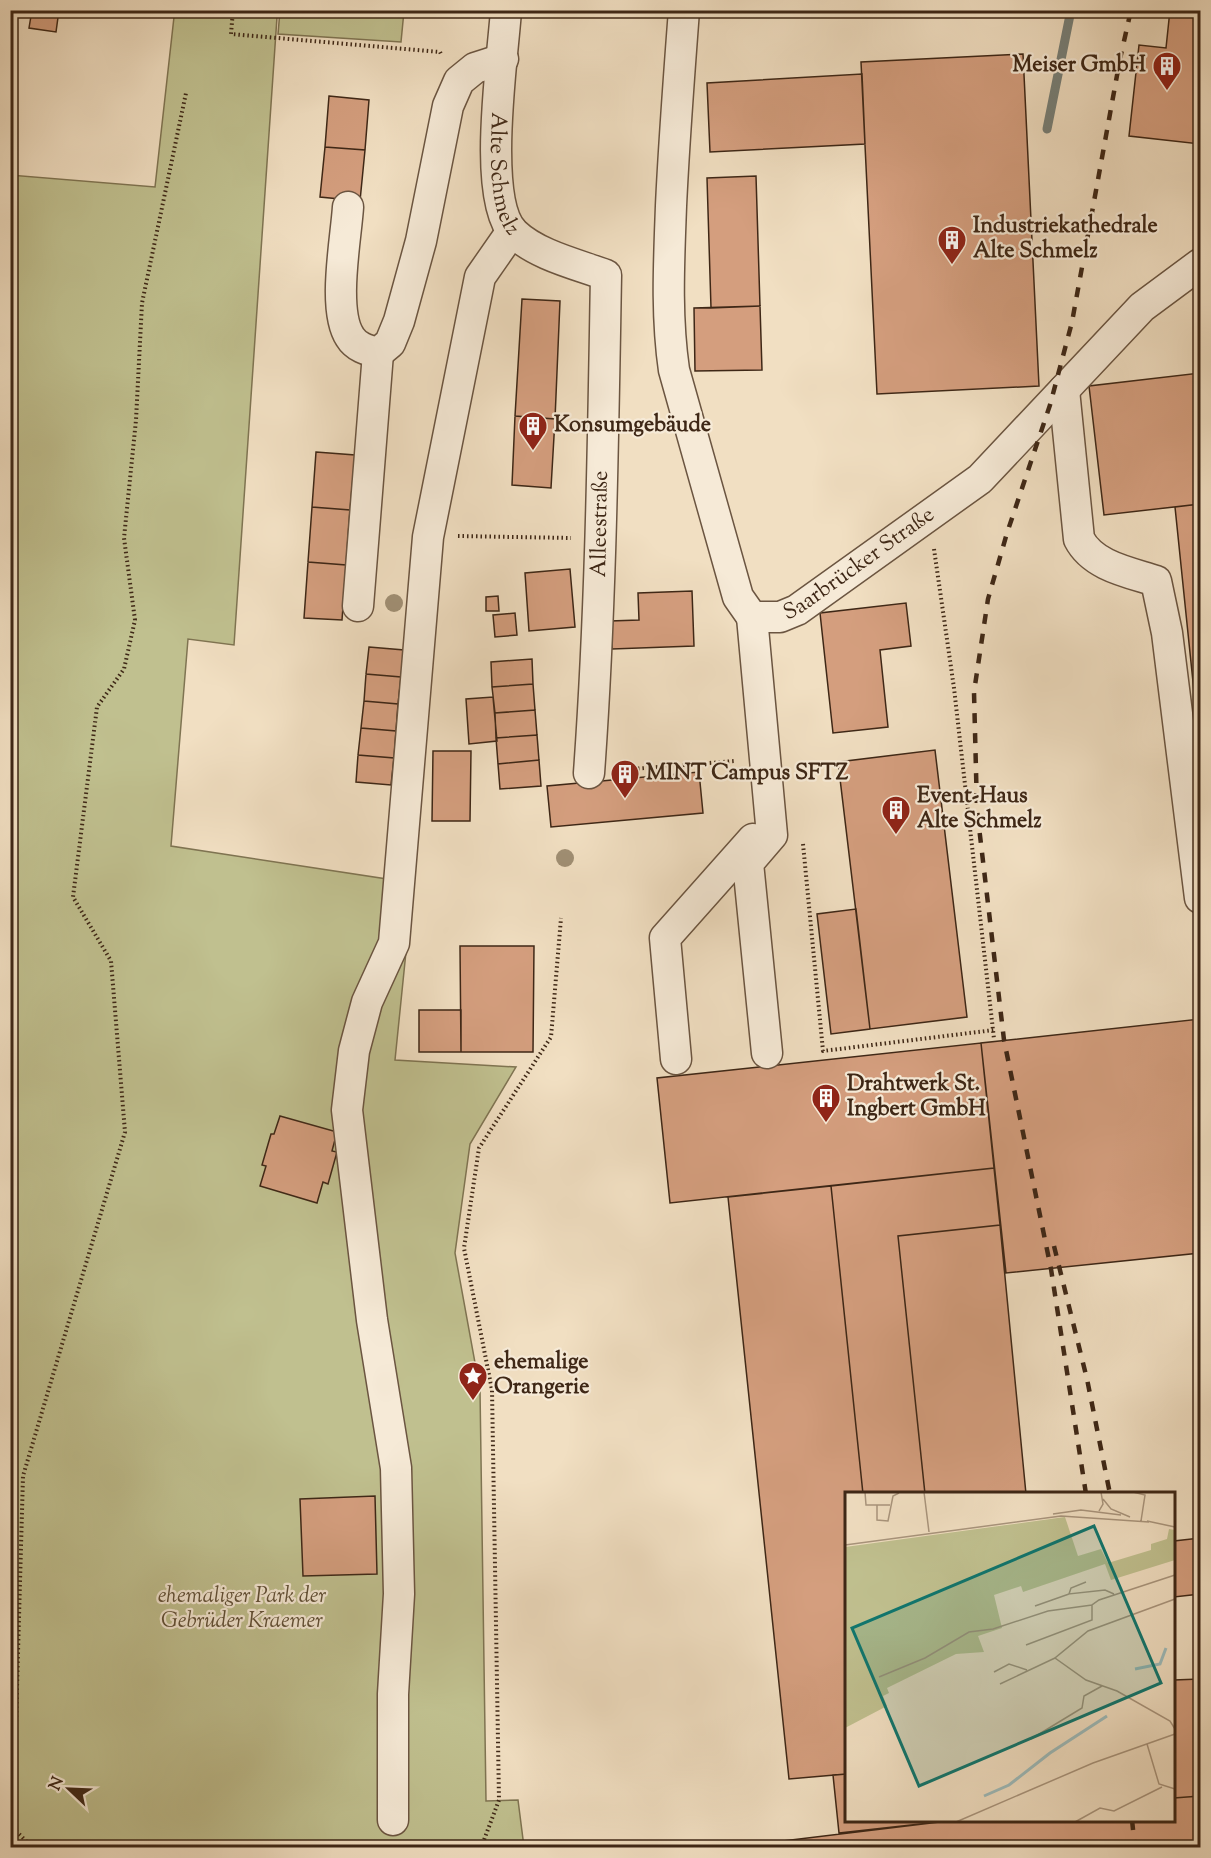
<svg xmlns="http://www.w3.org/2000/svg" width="1211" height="1858" viewBox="0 0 1211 1858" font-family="'Sorts Mill Goudy',serif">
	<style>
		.green { fill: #c0c08f; stroke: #7f7452; stroke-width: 1.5 }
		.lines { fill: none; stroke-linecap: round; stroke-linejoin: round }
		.stream { stroke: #778079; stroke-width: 9 }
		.building { fill: #d49e7e; stroke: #3e2716; stroke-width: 1.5 }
		.minor-casing { stroke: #6b5541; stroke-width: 33 }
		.path { stroke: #3e2716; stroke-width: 4; stroke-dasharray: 1.5 3; stroke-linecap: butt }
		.minor { stroke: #f6ead7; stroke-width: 30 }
		.rail { stroke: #3e2716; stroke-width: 4.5; stroke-dasharray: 10 10; stroke-linecap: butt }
		.tree { fill: #a08f74 }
		.labels { text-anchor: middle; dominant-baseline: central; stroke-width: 4.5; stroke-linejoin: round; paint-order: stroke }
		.poi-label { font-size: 22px; font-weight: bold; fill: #3e2716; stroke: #f6ead7; text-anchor: start }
		.street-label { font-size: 22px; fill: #3e2716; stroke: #f6ead7 }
		.park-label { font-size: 22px; font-style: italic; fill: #5e4d34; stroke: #f6ead7 }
		.inset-river { fill: none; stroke: #9dbbbb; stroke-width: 3 }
		.inset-road { fill: none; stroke: #a9957d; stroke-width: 1.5 }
		.view { fill: #0f766e; fill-opacity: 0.15; stroke: #0f766e; stroke-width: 3 }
		.inset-edge { fill: none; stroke: #3e2716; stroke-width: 3 }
	</style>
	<rect width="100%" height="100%" fill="#f1dfc2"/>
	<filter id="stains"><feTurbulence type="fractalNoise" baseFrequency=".00333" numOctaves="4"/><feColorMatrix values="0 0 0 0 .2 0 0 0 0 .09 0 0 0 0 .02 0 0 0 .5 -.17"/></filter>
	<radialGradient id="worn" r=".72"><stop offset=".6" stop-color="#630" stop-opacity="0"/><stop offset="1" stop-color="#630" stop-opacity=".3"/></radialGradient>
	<path class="green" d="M280 11H404L401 42 278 34Z
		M174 17H277L234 645 188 639 171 846 413 883 395 1060 516 1067 470 1144 455 1253 480 1390 486 1801 518 1800 524 1847H11L10 175 155 187Z"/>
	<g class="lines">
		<path class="stream" d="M1047 129 1071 10"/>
	</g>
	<path class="building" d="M32 10H59L56 32 29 28Z
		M1170 10H1200V144L1129 136 1139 45 1166 48Z
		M1023 54 1039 386 877 394 861 62Z
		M862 74 865 144 710 152 707 83Z
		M329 96 369 100 365 150 325 147Z
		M325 147 365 150 360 201 320 197Z
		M756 176 760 306 711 308 707 178Z
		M522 299 560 301 555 419 515 416Z
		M760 306 762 370 695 371 694 308Z
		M1200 373V504L1104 515 1089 386Z
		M515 416 555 419 551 488 512 485Z
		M316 452 355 455 350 510 312 507Z
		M1200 504V750L1175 507Z
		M312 507 350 510 346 565 308 562Z
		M308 562 346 565 342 620 304 618Z
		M570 569 575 627 529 631 525 573Z
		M692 591 694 646 612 649 610 621 639 620 638 593Z
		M498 596 499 611H486V597Z
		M906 603 911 646 880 650 888 727 833 733 820 613Z
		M515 613 517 635 495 637 493 615Z
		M369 647 404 650 401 677 366 674Z
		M532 659 533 684 492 687 491 662Z
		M366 674 401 677 398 704 364 701Z
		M533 684 535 710 495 713 492 687Z
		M493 697 497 741 469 744 466 699Z
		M364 701 398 704 396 731 361 728Z
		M535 710 537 735 496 738 495 713Z
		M361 728 396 731 394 758 358 755Z
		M537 735 539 760 498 764 496 738Z
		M935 750 967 1017 870 1029 838 762Z
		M433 751H471L470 821H432Z
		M358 755 394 758 391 785 356 782Z
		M539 760 541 786 500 789 498 764Z
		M699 772 703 813 551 827 547 786Z
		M856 909 870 1029 831 1034 817 914Z
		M460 946H534L533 1052H461Z
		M419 1010H461V1052H419Z
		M1200 1019V1253L1006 1273 981 1043Z
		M981 1043 994 1168 670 1203 657 1078Z
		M280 1116 337 1132 332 1151 337 1152 328 1184 323 1182 317 1203 260 1186 266 1166 262 1165 271 1134H274Z
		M994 1168 1000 1225 898 1236 925 1494H863L831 1186Z
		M831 1186 863 1494H846V1774L789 1779 728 1197Z
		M1000 1225 1026 1494H925L898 1236Z
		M375 1496 377 1574 303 1576 300 1499Z
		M1200 1538V1594L1174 1597V1541Z
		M1200 1679V1796L1174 1798V1680Z
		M846 1774V1820H956L839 1833 833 1775Z
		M1200 1796V1848H724L956 1820H1174V1798Z"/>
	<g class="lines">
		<g class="minor-casing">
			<g id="minor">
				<path id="s1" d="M506 10C503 57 481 200 514 233 537 255 576 264 606 275 603 441 601 607 589 773"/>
				<path id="s2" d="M684 10C679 76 674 141 671 206 669 262 666 315 674 370L738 597 752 617H780L797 610 980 479 1142 307 1200 264"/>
				<path d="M348 207C346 239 332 310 350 337 356 347 367 350 378 353L390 343 399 321 421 241 448 106 459 81 475 68 503 59"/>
				<path d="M1064 390 1079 539C1093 566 1128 572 1156 581L1167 633 1200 898"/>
				<path d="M358 606 378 353"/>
				<path d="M752 617 772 835 748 863 767 1053"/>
				<path d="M676 1059 665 938 753 839"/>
				<path d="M393 1820V1694L399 1594 396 1468 372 1320 347 1110 354 1051 367 1002 394 943 428 537 480 277 512 231"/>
			</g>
		</g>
		<path class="path" d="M233 10 231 34 440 52 442 56
			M458 536 571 538
			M934 549 954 688 994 1039
			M620 770 735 761
			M803 844 823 1051 994 1030
			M33 1848 13 1828 23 1476 125 1132 111 961 73 897 97 707 124 669 135 620 124 538 136 420 142 303 186 93
			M481 1848 499 1800 492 1390 464 1248 479 1148 551 1037 561 918"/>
		<use href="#minor" class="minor"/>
		<path class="rail" d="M1054 1246 1087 1379 1110 1494
			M1086 1494 1051 1269 1004 1040 977 810 974 692 988 599 1007 533 1050 405 1072 322 1120 59 1131 10
			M1132 1820 1135 1848"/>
	</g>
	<g class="tree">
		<circle cx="394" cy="603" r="9"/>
		<circle cx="565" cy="858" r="9"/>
	</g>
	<defs>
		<g id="building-pin" transform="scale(1.5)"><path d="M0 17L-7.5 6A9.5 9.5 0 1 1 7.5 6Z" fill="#8f2418" stroke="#f6ead7"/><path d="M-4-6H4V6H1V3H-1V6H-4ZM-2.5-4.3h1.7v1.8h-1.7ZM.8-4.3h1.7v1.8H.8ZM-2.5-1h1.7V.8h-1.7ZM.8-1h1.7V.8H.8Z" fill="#fff"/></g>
		<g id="sight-pin" transform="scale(1.5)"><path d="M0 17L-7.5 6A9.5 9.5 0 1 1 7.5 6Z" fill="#8f2418" stroke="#f6ead7"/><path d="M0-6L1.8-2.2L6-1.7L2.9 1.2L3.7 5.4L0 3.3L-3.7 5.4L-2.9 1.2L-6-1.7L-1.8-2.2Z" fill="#fff"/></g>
	</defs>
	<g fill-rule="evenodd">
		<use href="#building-pin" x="1167" y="66"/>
		<use href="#building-pin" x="952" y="240"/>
		<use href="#building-pin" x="533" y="426"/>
		<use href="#building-pin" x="625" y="774"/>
		<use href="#building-pin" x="896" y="810"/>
		<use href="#building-pin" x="826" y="1098"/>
		<use href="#sight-pin" x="473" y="1376"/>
	</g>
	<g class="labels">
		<g class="poi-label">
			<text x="1146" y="66" text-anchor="end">Meiser GmbH</text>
			<text x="973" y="227">Industriekathedrale<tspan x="973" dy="25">Alte Schmelz</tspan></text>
			<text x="554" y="426">Konsumgebäude</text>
			<text x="646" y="774">MINT Campus SFTZ</text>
			<text x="917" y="797">Event-Haus<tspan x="917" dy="25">Alte Schmelz</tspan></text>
			<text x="847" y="1085">Drahtwerk St.<tspan x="847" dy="25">Ingbert GmbH</tspan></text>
			<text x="494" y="1363">ehemalige<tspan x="494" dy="25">Orangerie</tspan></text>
		</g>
		<g class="street-label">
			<text stroke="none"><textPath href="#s1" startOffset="165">Alte Schmelz</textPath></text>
			<text transform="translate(601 524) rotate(-89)">Alleestraße</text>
			<text stroke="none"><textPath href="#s2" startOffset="744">Saarbrücker Straße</textPath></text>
		</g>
		<g class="park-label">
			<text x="242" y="1597">ehemaliger Park der<tspan x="242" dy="25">Gebrüder Kraemer</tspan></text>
		</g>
	</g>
	<g transform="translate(845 1492)">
		<rect width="330" height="330" fill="#f1dfc2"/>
		<path d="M220 25 233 64 256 57 263 71 306 58V52L322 47 324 37 330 38V68L266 88 260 72 178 100 176 94 149 103 157 136 133 144 139 160 111 162 42 196 44 201 38 204 42 214 0 236V55Z" fill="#c0c08f"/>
		<path class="inset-river" d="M290 177 315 172 321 156M139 304 164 293 205 261 262 224"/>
		<path class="inset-road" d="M20 0 21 13H45M79 0 84 40M288 0 300 3 296 29M258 7 266 17 285 25M32 13V28L43 29 48 4 54 1M254 19 258 12 256 0M208 22 236 18 276 23M302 29 330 35M0 53 216 24 304 30M241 90 226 96 224 102 260 98 269 102M330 107 243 139 210 166 241 188 272 199 325 229 330 237M190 114 224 102M181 153 247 128V113L254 108 330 83M149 180 164 172 182 178M34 185 80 166 124 140 148 137 203 119 247 113M155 192 210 166M186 247 237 216 239 204 257 194M302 252 314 292 330 297M111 330 248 271 330 242M230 330 255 316 269 319 317 295"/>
		<path class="view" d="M249 34 316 191 74 294 7 136Z"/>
		<rect width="330" height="330" class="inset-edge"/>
	</g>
	<rect width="1211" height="1858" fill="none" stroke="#f1dfc2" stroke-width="36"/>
	<rect x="12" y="12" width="1187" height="1834" fill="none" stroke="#3e2716" stroke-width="3"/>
	<rect x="18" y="18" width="1175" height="1822" fill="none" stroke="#3e2716" stroke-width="1.5"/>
	<g transform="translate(69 1789) rotate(293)" stroke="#f6ead7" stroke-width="4.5" paint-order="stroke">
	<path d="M0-4.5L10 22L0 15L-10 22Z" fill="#3e2716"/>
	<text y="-9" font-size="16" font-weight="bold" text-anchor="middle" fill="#3e2716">N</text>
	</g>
	<rect width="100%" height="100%" filter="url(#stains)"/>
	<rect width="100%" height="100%" fill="url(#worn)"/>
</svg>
